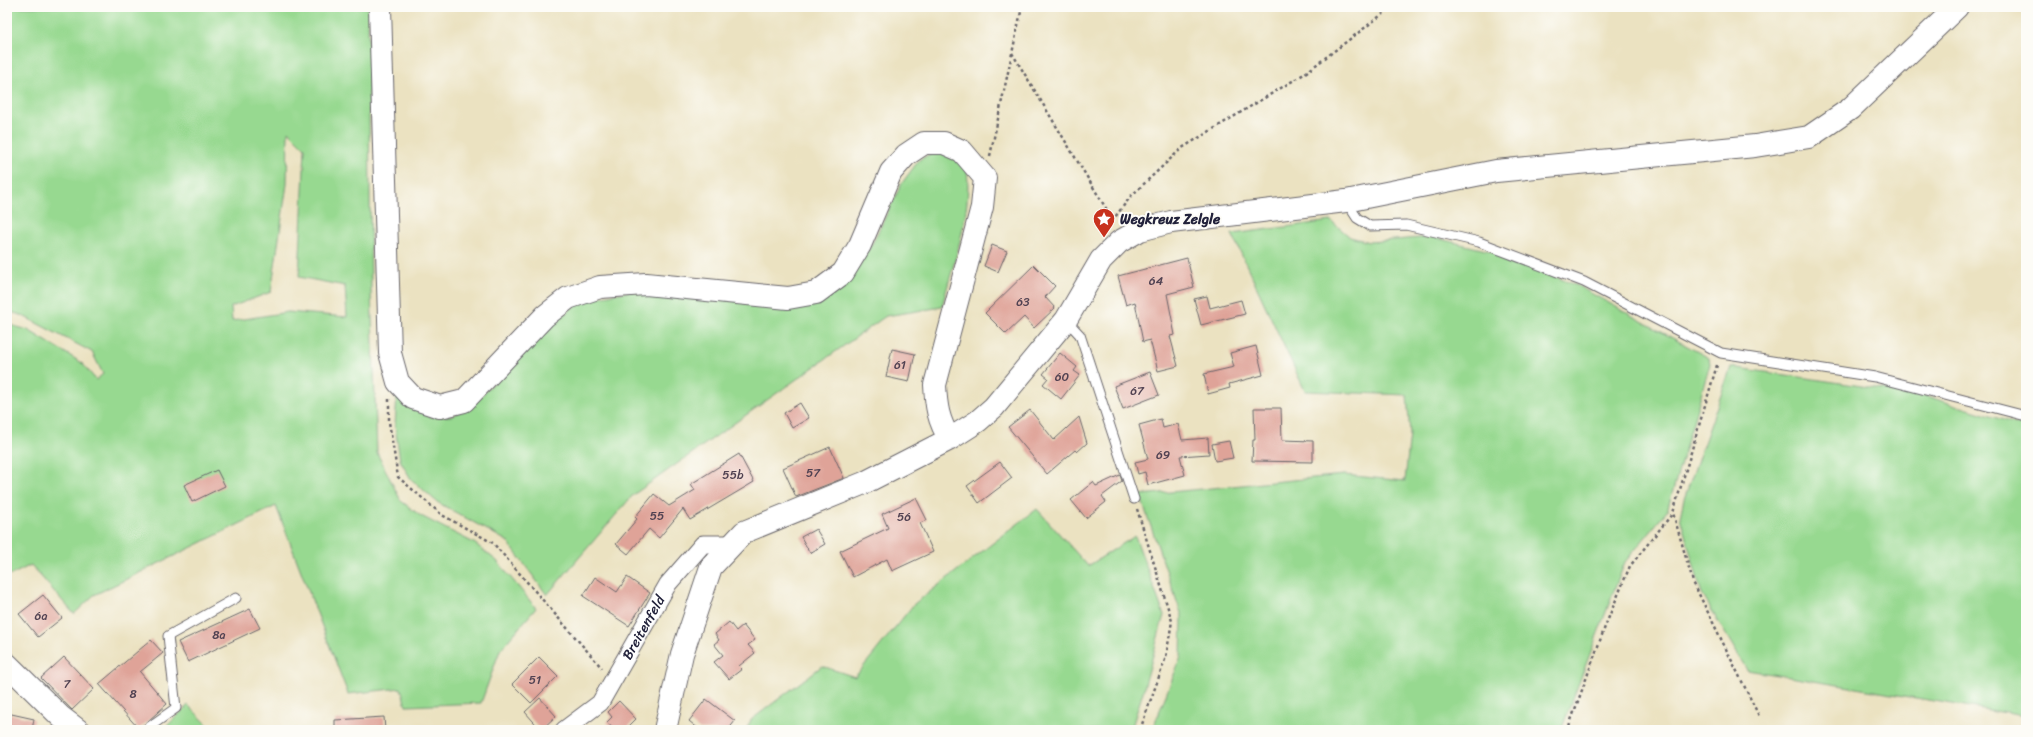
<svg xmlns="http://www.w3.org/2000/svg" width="2033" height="737" viewBox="0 0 2033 737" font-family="Sriracha,sans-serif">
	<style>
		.green { fill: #97d990; stroke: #5c7e66; fill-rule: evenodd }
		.building { fill: #dfa398 }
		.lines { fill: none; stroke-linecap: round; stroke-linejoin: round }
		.service-casing { stroke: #68656a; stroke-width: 11 }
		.minor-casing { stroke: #68656a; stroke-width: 19 }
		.tertiary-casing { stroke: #68656a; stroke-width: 24 }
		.path { stroke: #68656a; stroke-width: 2.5; stroke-dasharray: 3 3; stroke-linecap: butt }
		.service { stroke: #fff; stroke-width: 9 }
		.minor { stroke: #fff; stroke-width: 17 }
		.tertiary { stroke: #fff; stroke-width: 22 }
		.labels { text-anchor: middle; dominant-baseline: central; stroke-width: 4; stroke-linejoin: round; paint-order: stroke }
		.number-label { font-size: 12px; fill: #514252 }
		.poi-label { font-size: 14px; font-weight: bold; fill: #22223b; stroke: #fdfcf7; text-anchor: start }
		.street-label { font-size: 14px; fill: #22223b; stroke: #fdfcf7 }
	</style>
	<rect width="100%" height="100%" fill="#fdfcf7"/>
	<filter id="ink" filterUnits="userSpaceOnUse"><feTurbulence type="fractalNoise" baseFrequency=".025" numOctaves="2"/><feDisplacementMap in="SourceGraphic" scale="8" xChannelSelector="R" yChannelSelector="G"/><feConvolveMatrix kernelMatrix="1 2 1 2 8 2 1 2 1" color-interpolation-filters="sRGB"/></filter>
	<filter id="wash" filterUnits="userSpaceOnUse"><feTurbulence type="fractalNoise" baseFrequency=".012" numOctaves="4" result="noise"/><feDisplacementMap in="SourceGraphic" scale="16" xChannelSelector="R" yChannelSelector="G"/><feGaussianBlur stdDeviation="0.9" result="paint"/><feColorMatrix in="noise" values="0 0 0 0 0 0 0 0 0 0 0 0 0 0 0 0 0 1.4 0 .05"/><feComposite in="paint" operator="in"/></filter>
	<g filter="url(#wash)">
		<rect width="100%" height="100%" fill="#ebe2c1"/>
		<path class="green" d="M7 7H368L371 291 377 453 401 501 421 516 474 543 497 561 536 608 500 650 481 703 406 706 401 688 348 694 276 506 94 595 74 614 31 565 11 575 7 570V324L28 330 82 363 96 380 103 374 92 352 21 315 7 311ZM288 131 305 148 299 277 345 286 347 317 288 312 232 321 231 307 271 292 287 184Z
			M934 152H947L967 169C972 216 953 263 942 307L886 316 633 495 547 595 507 541 437 502 411 479 400 460 395 426 397 395 430 417 452 416 476 401 550 325 576 305 597 297 631 291 794 306H813L837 292 852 277 873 242 902 183 919 160Z
			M1331 221 1350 237 1369 242 1432 237 1494 252 1578 286 1709 358 1710 364 1667 511 1625 562 1561 730H1152L1181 657 1182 616 1140 495 1344 475 1405 481 1410 434 1407 395 1305 391 1232 234Z
			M1731 367 1923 395 2026 427 2025 716 1747 670 1702 594 1680 517 1684 499Z
			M1037 509 1088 566 1135 536 1164 615 1143 692 1131 730H746L751 720 822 666 855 677 914 604Z
			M188 705 213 730H163Z"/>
		<g id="blocks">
			<path class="building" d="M992 245 1007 251 998 272 984 266Z
				M1187 258 1194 287 1167 294 1175 335 1170 336 1178 366 1158 371 1150 340 1143 342 1135 302 1126 305 1118 276Z
				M1034 265 1055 286 1045 297 1055 308 1034 328 1024 317 1006 334 985 313Z
				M1207 296 1210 308 1241 300 1245 314 1201 325 1194 299Z
				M1256 346 1263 375 1229 384 1230 388 1208 394 1204 374 1234 367 1230 353Z
				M892 349 915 354 909 382 886 377Z
				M1060 353 1077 367 1074 371 1080 375 1061 399 1043 384 1048 378 1043 374Z
				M1150 372 1159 395 1123 409 1114 386Z
				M800 403 809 418 792 428 784 413Z
				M1254 408H1281L1282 440 1313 441V462L1252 461 1253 440H1255Z
				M1030 410 1054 440 1079 417 1087 443 1077 452 1075 450 1047 474 1008 427Z
				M1161 419 1163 428 1178 424 1182 440 1208 438 1209 454 1180 456 1185 475 1148 485 1145 472 1138 474 1135 462 1148 459 1139 425Z
				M1229 441 1233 458 1215 461 1212 444Z
				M830 447 844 478 796 497 783 468Z
				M739 454 754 482 690 520 683 509 659 538 649 529 628 554 616 544 637 519 635 517 654 494 669 506 695 490 691 484Z
				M1000 462 1012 478 979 503 967 486Z
				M217 470 225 486 192 502 184 485Z
				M1120 475 1122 481 1102 496 1106 502 1086 518 1071 500 1093 482 1096 486Z
				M916 498 927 520 920 523 933 552 892 571 887 559 853 577 840 551 888 528 882 514Z
				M816 529 825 544 810 553 801 537Z
				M595 577 617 592 627 577 650 593 629 626 583 596Z
				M43 595 62 618 38 637 19 614Z
				M250 609 260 628 188 662 178 642Z
				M729 622 736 631 743 625 755 640 748 645 755 653 739 666 742 669 729 679 714 662 723 655 714 644 719 640 715 634Z
				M151 640 163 653 140 672 167 704 139 729 99 684Z
				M64 657 94 689 72 710 41 678Z
				M539 657 558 676 531 703 512 684Z
				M540 698 556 716 541 730 525 712Z
				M706 699 735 721 728 730H700L689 721Z
				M619 701 636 719 625 730H614L607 722 612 717 608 712Z
				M7 713 34 719 32 730 7 729Z
				M384 717 385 730H335V720Z"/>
		</g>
	</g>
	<g filter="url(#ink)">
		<use href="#blocks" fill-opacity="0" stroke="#68656a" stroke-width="1"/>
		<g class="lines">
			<g class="service-casing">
				<path id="service" d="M1346 201 1357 218 1370 226 1406 225 1479 242 1584 282 1721 353 1875 377 2026 416
					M1066 320 1080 335 1134 499
					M145 730 176 708 168 636 236 598"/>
			</g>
			<g class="minor-casing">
				<g id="minor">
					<path id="s1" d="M564 730 600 703 668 584 703 544H732"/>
				</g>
			</g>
			<g class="tertiary-casing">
				<path id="tertiary" d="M380 7 390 353 398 382 413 398 440 407 464 401 545 316 568 298 600 287 646 284 788 298 816 293 843 273 860 245 891 172 906 155 924 143H944L962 151 985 178 982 207 935 385C936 405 938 421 950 439
					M7 664 61 717 78 730
					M665 730 682 654 711 567 744 532 864 483 950 439 978 421 994 407 1066 320 1101 260 1119 242 1140 230 1171 222 1346 201 1496 171 1755 146 1809 137 1850 109 1957 7"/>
			</g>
			<path class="path" d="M1012 53 1110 215 1113 222
				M990 156 1022 7
				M1112 221 1131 196 1182 148 1304 74 1392 7
				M1717 365 1673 513 1693 582 1759 716
				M389 399V422L398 477 442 515 493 543 602 668
				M1137 509 1172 621 1166 657 1140 730
				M1569 726 1606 624 1630 566 1673 513"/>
			<use href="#service" class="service"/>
			<use href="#minor" class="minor"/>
			<use href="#tertiary" class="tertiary"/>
		</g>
	</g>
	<defs>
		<g id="sight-pin" transform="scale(1.15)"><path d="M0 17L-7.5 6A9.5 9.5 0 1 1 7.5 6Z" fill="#c8321e" stroke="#fdfcf7"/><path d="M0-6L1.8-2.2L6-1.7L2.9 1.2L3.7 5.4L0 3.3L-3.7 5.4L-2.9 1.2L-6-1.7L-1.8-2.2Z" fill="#fff"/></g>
	</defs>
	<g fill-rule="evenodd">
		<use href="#sight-pin" x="1104" y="219"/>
	</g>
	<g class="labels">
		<g class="number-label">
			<text x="1156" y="281">64</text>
			<text x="1023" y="302">63</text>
			<text x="900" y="365">61</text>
			<text x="1062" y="377">60</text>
			<text x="1137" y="391">67</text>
			<text x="1163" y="455">69</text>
			<text x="813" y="473">57</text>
			<text x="733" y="475">55b</text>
			<text x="657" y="516">55</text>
			<text x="904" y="517">56</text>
			<text x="41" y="616">6a</text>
			<text x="219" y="635">8a</text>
			<text x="535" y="680">51</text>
			<text x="67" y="684">7</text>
			<text x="133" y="694">8</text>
		</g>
		<g class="poi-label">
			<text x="1120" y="219">Wegkreuz Zelgle</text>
		</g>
		<g class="street-label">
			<text stroke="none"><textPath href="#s1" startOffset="132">Breitenfeld</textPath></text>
		</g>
	</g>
	<rect width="2033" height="737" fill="none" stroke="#fdfcf7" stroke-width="24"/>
</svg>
